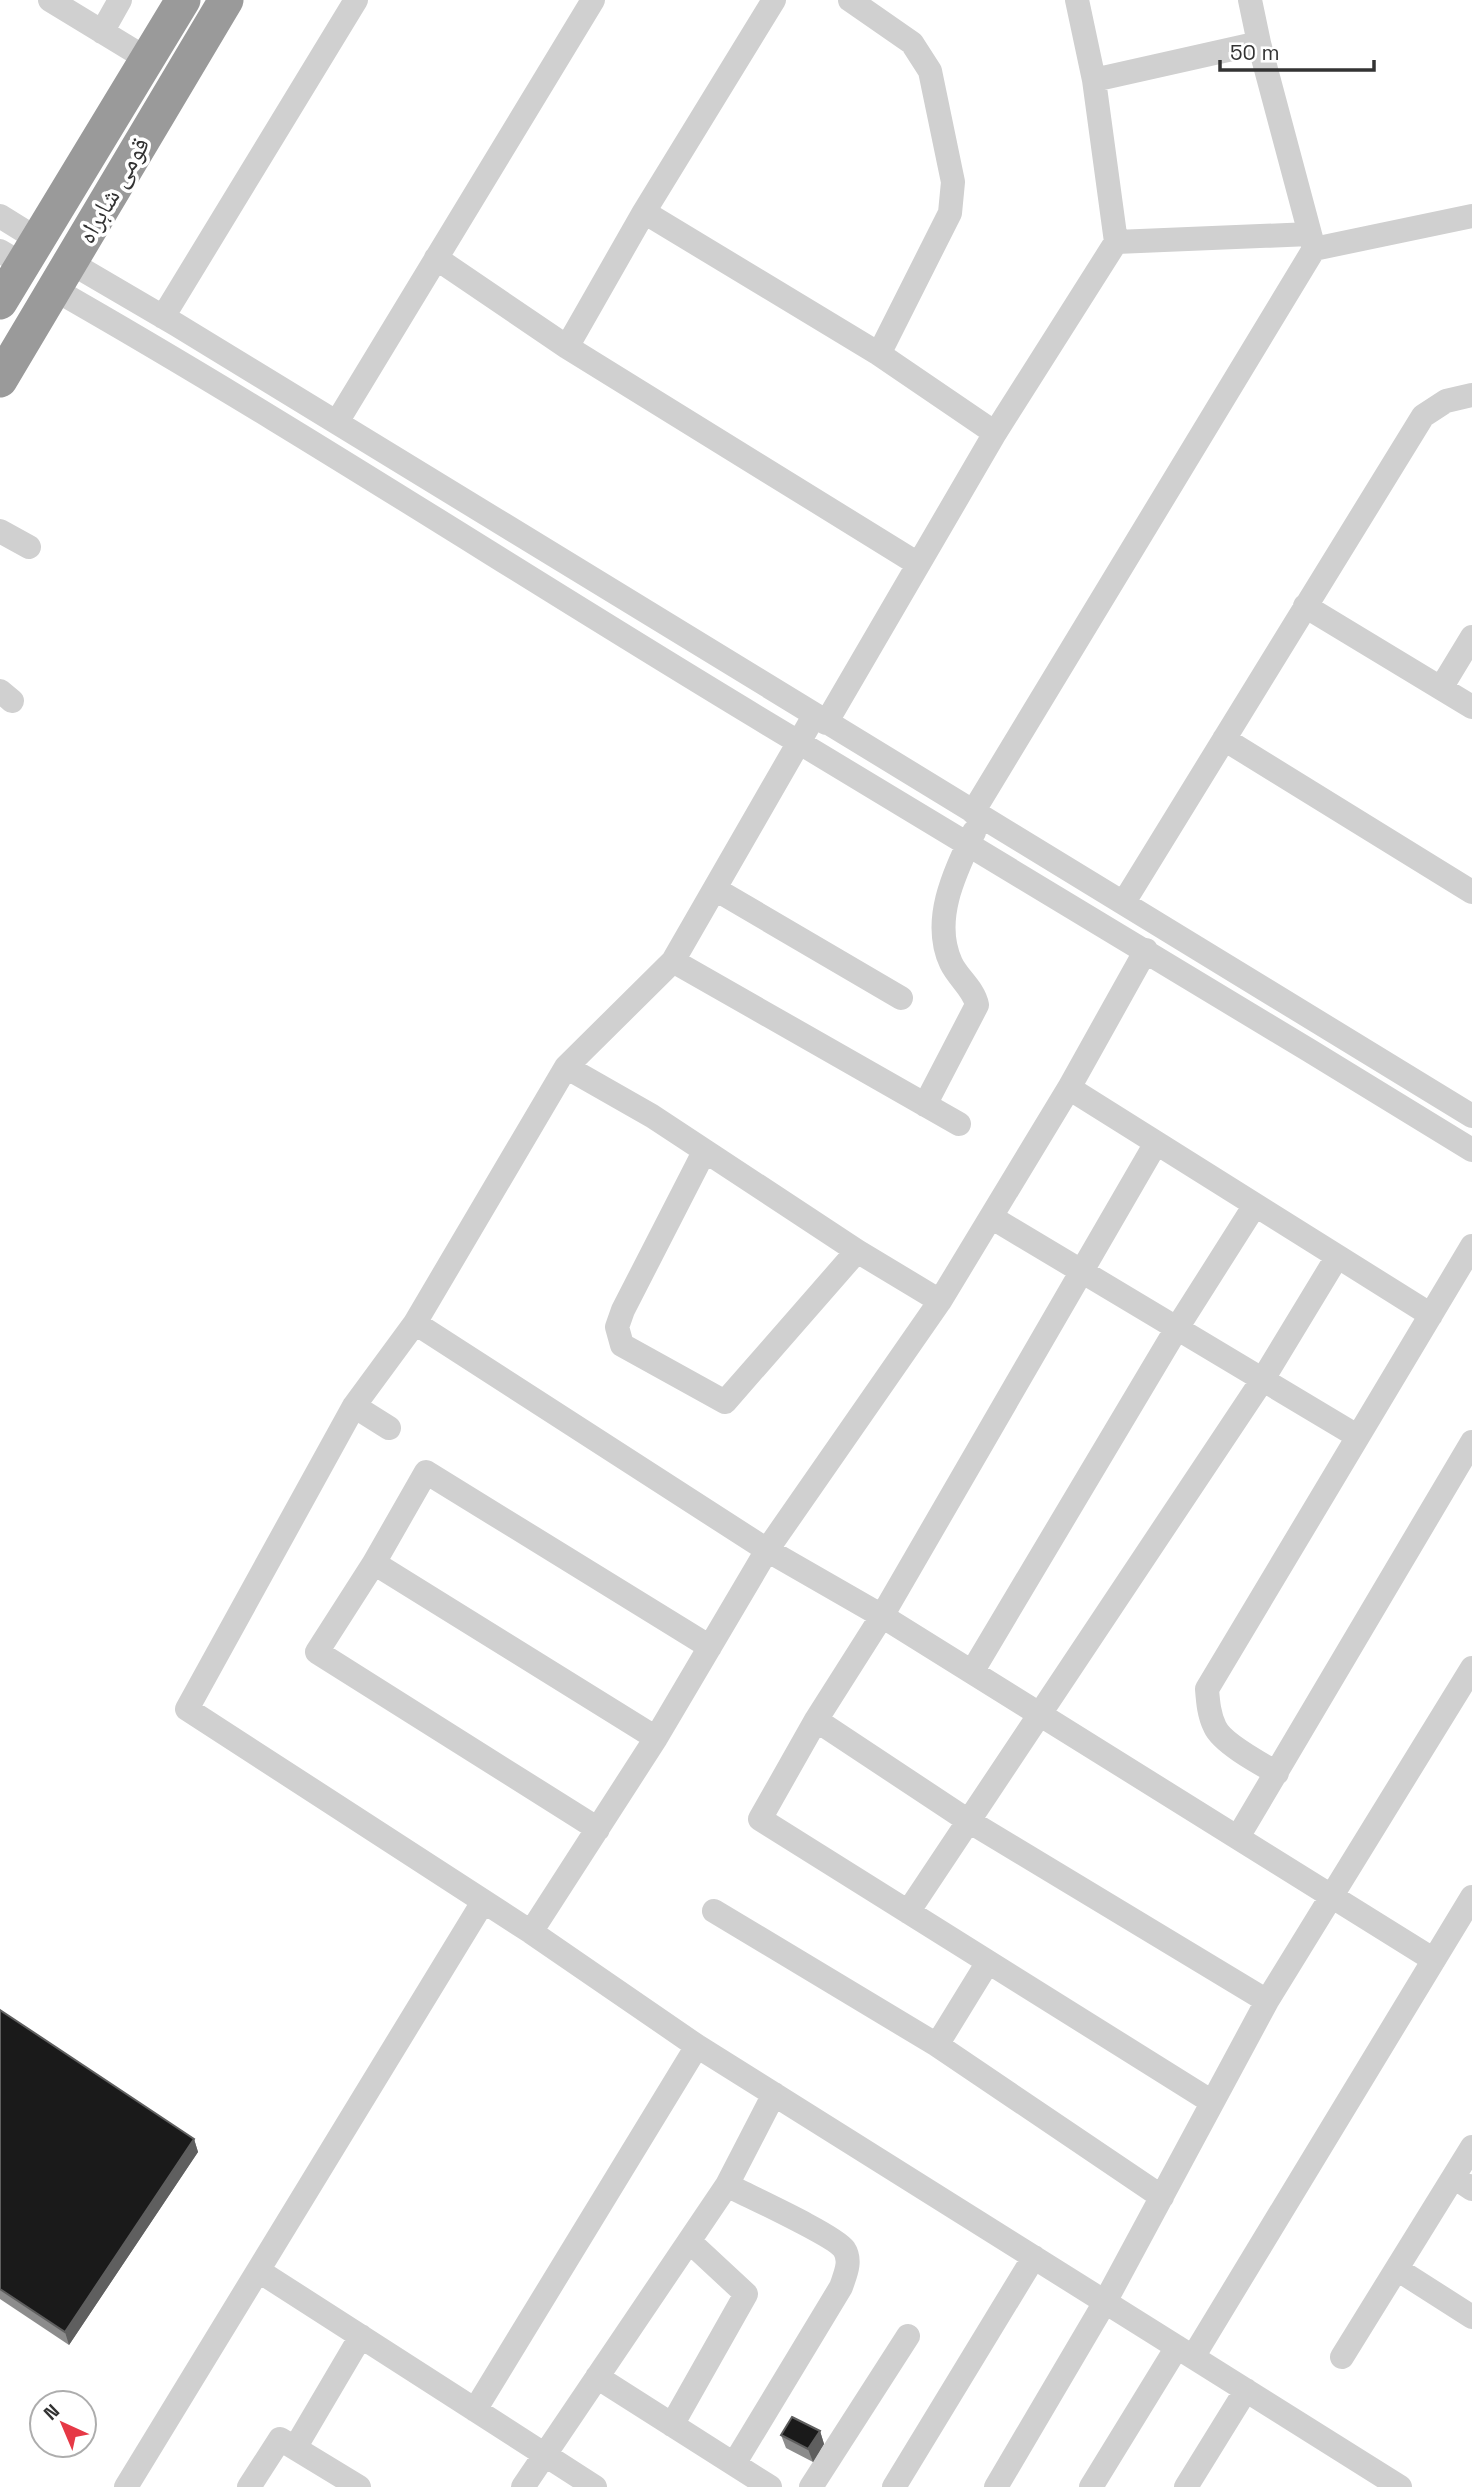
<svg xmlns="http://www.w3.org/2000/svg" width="1472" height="2487" viewBox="0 0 1472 2487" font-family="'Space Grotesk','Noto Naskh Arabic',sans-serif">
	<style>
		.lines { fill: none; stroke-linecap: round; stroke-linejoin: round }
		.minor { stroke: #d0d0d0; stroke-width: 24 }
		.highway { stroke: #9a9a9a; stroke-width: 35 }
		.wall { fill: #8c8c8c }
		.shaded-wall { fill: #5f5f5f }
		.building { fill: #1a1a1a; stroke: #5f5f5f; stroke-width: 2 }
		.labels { text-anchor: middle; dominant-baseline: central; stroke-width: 7; stroke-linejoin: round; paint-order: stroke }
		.street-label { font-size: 26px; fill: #333; stroke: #fff }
	</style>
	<rect width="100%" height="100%" fill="#fff"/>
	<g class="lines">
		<path class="minor" d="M50 0 147 59
			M850 0 912 43 930 71 953 182 950 213 879 354
			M1250 0 1259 43 1314 249 1472 216
			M102 32 120 0
			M1094 80 1259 43
			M644 212 879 354 995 433
			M0 216 37 239
			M1116 242 1310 234
			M0 251 22 264
			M436 258 567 347 918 564
			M71 263 177 325 1472 1116
			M54 289C305 432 547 592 795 740 1021 875 1247 1012 1472 1150
			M163 317 356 0
			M567 347 644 212 774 0
			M337 422 593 0
			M0 531 29 547
			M1305 606 1472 707
			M1441 688 1472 637
			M0 691 12 701
			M814 716 673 961 566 1067 415 1323 354 1406 187 1709 531 1932 697 2046 1400 2487
			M826 723 995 433 1116 242 1094 80 1077 0
			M1224 739 1472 892
			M973 812 1314 249
			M715 889 901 998
			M1124 902 1423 416 1446 401 1472 395
			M673 961 959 1124
			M566 1067 652 1116 857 1251 940 1301
			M1069 1088 1431 1315
			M925 1105 977 1005C974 989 958 978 951 963 931 920 955 872 974 832
			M1156 1143 882 1616 816 1720 760 1819 1212 2102
			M704 1152 623 1310 617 1327 622 1345 725 1402 857 1251
			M991 1217 1357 1436
			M415 1323 767 1550 882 1616 1434 1960
			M354 1406 389 1428
			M374 1563 317 1652 598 1829
			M972 1672 1177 1328 1255 1205
			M816 1720 967 1820 1267 2001
			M656 1738 374 1563 426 1472 710 1647
			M1277 1773C1261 1764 1222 1743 1215 1727 1209 1715 1208 1702 1207 1689L1472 1246
			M1238 1837 1472 1442
			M714 1911 937 2045 1162 2197
			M908 1912 1263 1379 1337 1257
			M531 1932 656 1738 767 1550 940 1301 1069 1088 1146 950
			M937 2045 988 1962
			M1454 2177 1472 2189
			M727 2185C748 2196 834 2235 844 2249 852 2261 845 2275 841 2287L734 2464
			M1397 2269 1472 2317
			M259 2271 595 2487
			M1193 2357 1472 1897
			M1342 2357 1472 2147
			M597 2377 770 2487
			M475 2410 697 2046
			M672 2425 746 2294 690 2242
			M295 2448 361 2336
			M126 2487 483 1902
			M249 2487 280 2439 359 2487
			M523 2487 727 2185 774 2094
			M811 2487 908 2336
			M894 2487 1034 2257
			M996 2487 1105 2302 1267 2001 1472 1668
			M1091 2487 1177 2347
			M1186 2487 1246 2390"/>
		<path class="highway" d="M0 302 183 0
			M0 380 226 0"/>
	</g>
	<path class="wall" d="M0 2010 194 2139 198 2152 69 2345 0 2299Z
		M820 2431 824 2444 813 2462 786 2448 781 2435Z"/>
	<path class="shaded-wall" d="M194 2139 198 2152 69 2345 65 2332Z
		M820 2431 824 2444 813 2462 808 2449Z"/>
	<path class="building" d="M0 2010 194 2139 65 2332 0 2289Z
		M792 2417 820 2431 808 2449 781 2435Z"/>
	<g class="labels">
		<g class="street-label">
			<text transform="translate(113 190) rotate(-60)">قومی شاہراہ</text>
		</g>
	</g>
	<g transform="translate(63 2424) rotate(316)"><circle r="33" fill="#ffffff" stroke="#adadad" stroke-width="2"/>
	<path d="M0-5L12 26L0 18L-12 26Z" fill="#e63946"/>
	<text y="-10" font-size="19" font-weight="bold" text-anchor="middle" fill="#333333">N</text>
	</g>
	<path d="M1220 60v10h154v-10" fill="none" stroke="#333333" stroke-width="3.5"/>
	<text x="1230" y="60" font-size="21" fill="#333333" stroke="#ffffff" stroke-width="5" paint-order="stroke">50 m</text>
</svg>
